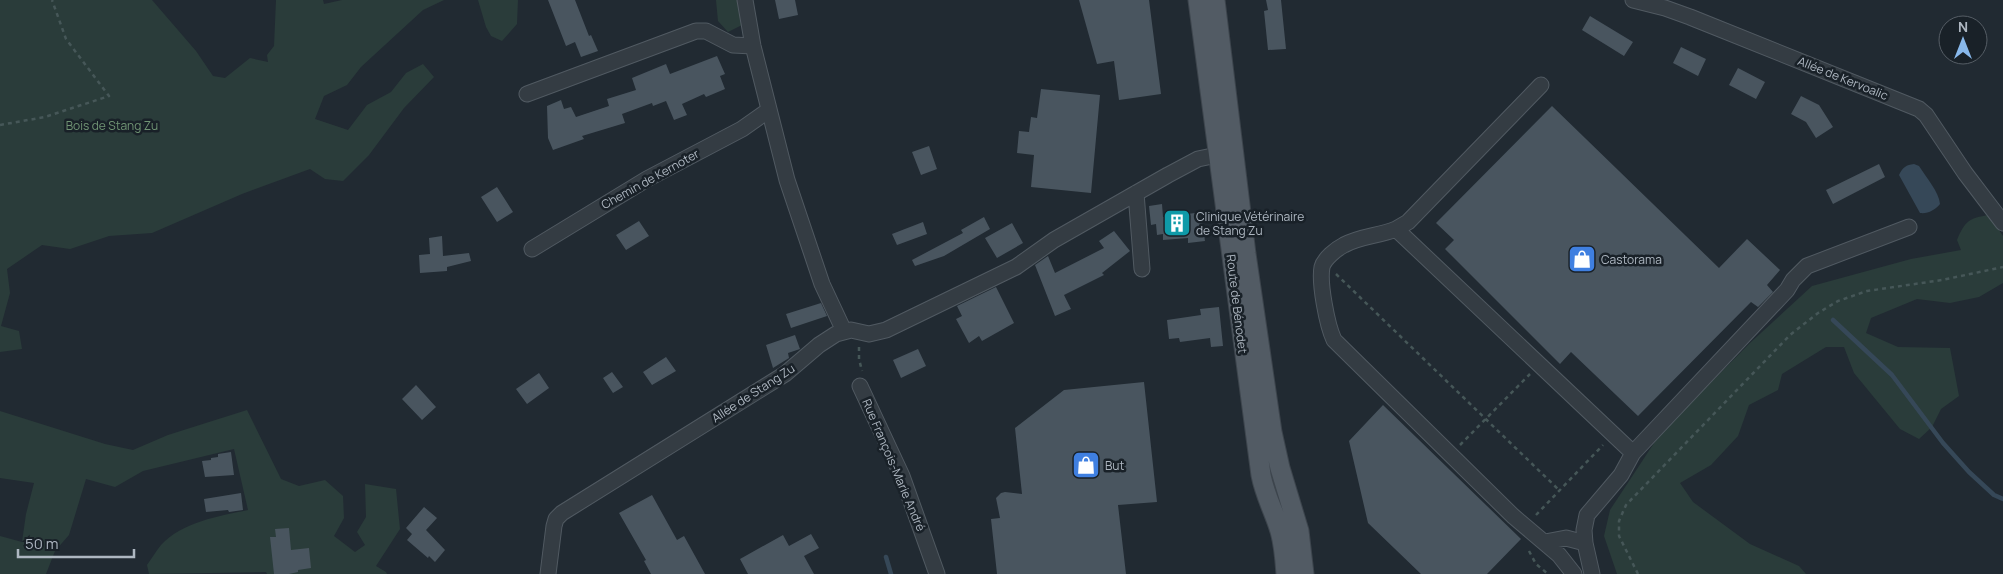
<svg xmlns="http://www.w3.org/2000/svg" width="2003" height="574" viewBox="0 0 2003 574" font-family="Manrope,sans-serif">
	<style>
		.green { fill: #2a3c3a }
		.water { fill: #364858 }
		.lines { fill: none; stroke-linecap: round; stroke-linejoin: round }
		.stream { stroke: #364858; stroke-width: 4.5 }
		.building { fill: #49555f }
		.minor-casing { stroke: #515a62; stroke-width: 17 }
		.major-casing { stroke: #3d454d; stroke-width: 21 }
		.path { stroke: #465758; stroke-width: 2.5; stroke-dasharray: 4 4; stroke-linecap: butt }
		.minor { stroke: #343c43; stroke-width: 15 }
		.major { stroke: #525b64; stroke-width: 19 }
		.labels { text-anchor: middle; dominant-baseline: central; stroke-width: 5; stroke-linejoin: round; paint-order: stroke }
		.street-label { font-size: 12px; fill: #aeb7c1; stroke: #192128 }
		.park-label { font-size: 12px; fill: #709474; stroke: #192128 }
		.poi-label { font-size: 12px; fill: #aeb7c1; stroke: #192128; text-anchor: start }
	</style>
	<rect width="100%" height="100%" fill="#212a32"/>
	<path class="green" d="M0 0H152L196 51 213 76 225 78 250 58 268 62 267 55 274 46 276 0H323L324 4 342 0H444L423 10 361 67 347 85 324 96 315 119 348 130 367 105 391 92 406 73 423 64 434 77 404 108 369 155 343 181 325 179 310 169 242 194 152 233 109 236 70 249 42 245 7 269 10 293 1 326 19 331 22 349 0 352Z
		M478 0H518L517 24 502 41 491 36 486 27Z
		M716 0H748L742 25 728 32 718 21Z
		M1989 215 2003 236V283L1979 297 1950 303 1917 299 1871 318 1866 333 1898 347 1950 348 1959 396 1941 409 1932 427 1919 439 1900 429 1854 373 1844 347H1826L1782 374 1778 390 1749 405 1738 436 1711 465 1680 483 1693 502 1750 544 1799 566 1806 574H1617L1604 536 1610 510 1660 434 1750 343 1812 286 1911 259 1961 250 1957 240C1965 221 1969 218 1989 215Z
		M247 410 281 479 299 486 325 480 343 496 344 518 334 536 355 552 365 545 357 532 366 517 365 484 396 489 400 529 376 566 386 572 387 574H267L266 572 149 574 147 565C152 558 156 551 161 545 182 522 219 516 248 510L234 449 143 471 115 487 86 479 69 535 55 551 46 574H0V536L22 542 26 514 34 483 0 478V411L105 444 133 450 168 435Z"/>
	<path class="water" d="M1914 164 1919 166C1926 177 1939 192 1940 204 1935 210 1928 214 1920 213L1899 175C1903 167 1906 165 1914 164Z"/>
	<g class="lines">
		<path class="stream" d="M1833 320 1892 375 1943 443 1969 472 1994 495 2003 499
			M886 557 891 574"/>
	</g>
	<path class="building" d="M548 0H575L589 36 591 35 598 51 581 57 575 42 566 46Z
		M775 0H795L798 15 779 19Z
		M1079 0H1149L1161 94 1119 100 1114 61 1097 64Z
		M1266 0H1281L1286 49 1268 50 1264 11 1268 10Z
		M1590 16 1633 42 1624 56 1582 30Z
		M1681 47 1706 59 1698 76 1673 63Z
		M717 56 725 74 720 76 725 89 706 97 704 94 682 104 687 115 674 120 666 101 653 106 652 103 622 114 625 123 582 136 584 139 553 150 548 138 547 106 561 100 564 109 571 107 576 117 609 106 607 99 636 90 632 78 666 64 670 74Z
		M1738 68 1765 82 1756 99 1729 85Z
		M1041 89 1100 95 1091 193 1031 187 1034 155 1017 153 1019 131 1029 132 1031 117 1037 118Z
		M1801 96 1819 105 1833 127 1816 138 1806 122 1791 114Z
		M1552 106 1719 268 1747 239 1780 270 1767 285 1773 292 1758 307 1751 302 1638 416 1571 352 1560 364 1445 249 1454 240 1436 223Z
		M929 146 937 169 921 175 912 152Z
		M1879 164 1885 177 1833 204 1826 190Z
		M497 187 513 212 497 222 481 197Z
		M1162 204 1163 217 1195 213 1196 222 1202 221 1205 241 1188 243V238L1163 240V234L1157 235 1156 224 1151 225 1149 206Z
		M984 217 990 229 944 256 915 266 912 260 963 233 961 230Z
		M639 221 649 236 626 250 616 235Z
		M923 222 927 234 897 245 892 234Z
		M1012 223 1023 243 997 258 985 238Z
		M1114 231 1130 251 1102 273 1104 275 1064 295 1071 309 1055 316 1035 265 1048 256 1055 273 1104 248 1099 241Z
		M442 236 443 256 469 253 471 261 447 267V271L420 273 419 255 430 254 429 238Z
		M996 287 1014 323 982 341 979 336 969 343 956 319 962 316 957 306Z
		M821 303 827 316 791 328 786 314Z
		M1219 307 1223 346 1211 347 1210 338 1180 342 1179 338 1169 339 1167 320 1201 315 1200 309Z
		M795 335 800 349 788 353 789 358 773 368 766 345Z
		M918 349 926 366 901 378 893 360Z
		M666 357 676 371 652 385 643 372Z
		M612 372 623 387 613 393 603 378Z
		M539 373 549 388 527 404 516 389Z
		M1144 382 1157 502 1118 505 1126 574H997L991 519 1000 518 996 498 1001 493 1005 492 1022 494 1015 428 1064 390Z
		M416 385 436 407 422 420 402 399Z
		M1383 405 1521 539 1487 574H1421L1368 523 1349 441Z
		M231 452 234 475 205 477 202 461 211 460V458L218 457V454Z
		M241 493 243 510 229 512 228 510 206 512 204 499Z
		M652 495 677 540 684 536 705 574H651L644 561 646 560 619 513Z
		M424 507 437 518 426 530 445 550 435 562 429 556 428 558 407 540 412 534 406 528Z
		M289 528 291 550 309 548 311 568 298 570V572L289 574H274L270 537H276L275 529Z
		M811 534 819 548 804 556 814 574H748L740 559 783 535 789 546Z"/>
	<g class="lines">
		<g class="minor-casing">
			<path id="minor" d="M745 0 753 46 787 180 822 284 844 331
				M1633 0 1665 8 1690 17 1919 109 1926 115 1965 173 2003 223
				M527 94 696 31H706L733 45 753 46
				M1136 193 1142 269
				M1396 229 1408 222 1541 85
				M532 249 647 179 742 129 769 110
				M860 386 902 476 937 574
				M1633 453 1787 290 1793 280 1807 266 1909 227
				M1545 542 1566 538 1585 543
				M548 574 554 526 556 519 562 513 785 374 819 345 836 334 851 330 869 334 886 330 1016 267 1054 240 1168 175 1198 159 1217 155
				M1574 574 1559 555 1513 516 1334 340C1327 325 1319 283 1322 267 1324 259 1336 249 1344 245 1360 236 1379 236 1396 229L1633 453 1621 475 1587 515 1584 530 1585 543 1592 574"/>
		</g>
		<g class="major-casing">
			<path id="major" d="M1198 0 1261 475C1265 496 1274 511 1280 531 1284 545 1285 559 1286 574
				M1215 0 1246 254 1272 432 1280 468 1299 531 1304 574"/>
		</g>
		<path class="path" d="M0 125 45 117 109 96 66 39 52 0
			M1336 274 1559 490
			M859 347V359L862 371
			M1460 445 1530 374
			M1536 515 1603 445
			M1529 551 1536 564 1548 574
			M1638 574 1619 536V521L1626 505 1790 335 1818 313 1838 301 1867 291 1942 280 2003 267"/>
		<use href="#minor" class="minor"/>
		<use href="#major" class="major"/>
	</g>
	<defs>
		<g id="building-square" transform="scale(1.4375)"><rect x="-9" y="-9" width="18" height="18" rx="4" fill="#0f9aa8" stroke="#192128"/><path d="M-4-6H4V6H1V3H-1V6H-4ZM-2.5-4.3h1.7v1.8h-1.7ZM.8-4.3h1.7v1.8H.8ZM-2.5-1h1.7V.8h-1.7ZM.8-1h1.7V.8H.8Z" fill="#fff"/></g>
		<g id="shop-square" transform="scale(1.4375)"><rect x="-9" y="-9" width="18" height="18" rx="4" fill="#3f7fe0" stroke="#192128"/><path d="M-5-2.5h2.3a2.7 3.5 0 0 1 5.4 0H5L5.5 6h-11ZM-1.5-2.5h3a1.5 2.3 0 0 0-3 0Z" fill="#fff"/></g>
	</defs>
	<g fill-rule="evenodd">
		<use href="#building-square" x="1177" y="223"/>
		<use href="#shop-square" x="1582" y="259"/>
		<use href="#shop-square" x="1086" y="465"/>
	</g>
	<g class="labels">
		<g class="street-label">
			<text transform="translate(1843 78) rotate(22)">Allée de Kervoalic</text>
			<text transform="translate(650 179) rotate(-29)">Chemin de Kernoter</text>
			<text transform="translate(1237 304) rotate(83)">Route de Bénodet</text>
			<text transform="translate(753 393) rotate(-33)">Allée de Stang Zu</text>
			<text transform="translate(894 465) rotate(67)">Rue François-Marie André</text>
		</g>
		<g class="park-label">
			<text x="112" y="125">Bois de Stang Zu</text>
		</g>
		<g class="poi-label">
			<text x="1196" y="216">Clinique Vétérinaire<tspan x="1196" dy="14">de Stang Zu</tspan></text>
			<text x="1601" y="259">Castorama</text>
			<text x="1105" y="465">But</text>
		</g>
	</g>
	<g transform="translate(1963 40)"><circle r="24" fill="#192128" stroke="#555d65"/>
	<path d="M0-4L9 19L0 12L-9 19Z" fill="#88b8eb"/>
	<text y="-8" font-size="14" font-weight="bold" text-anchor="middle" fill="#aeb7c1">N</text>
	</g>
	<path d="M18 549v8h116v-8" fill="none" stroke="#aeb7c1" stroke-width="2.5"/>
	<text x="25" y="549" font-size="15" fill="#aeb7c1" stroke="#192128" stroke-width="4" paint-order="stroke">50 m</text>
</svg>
